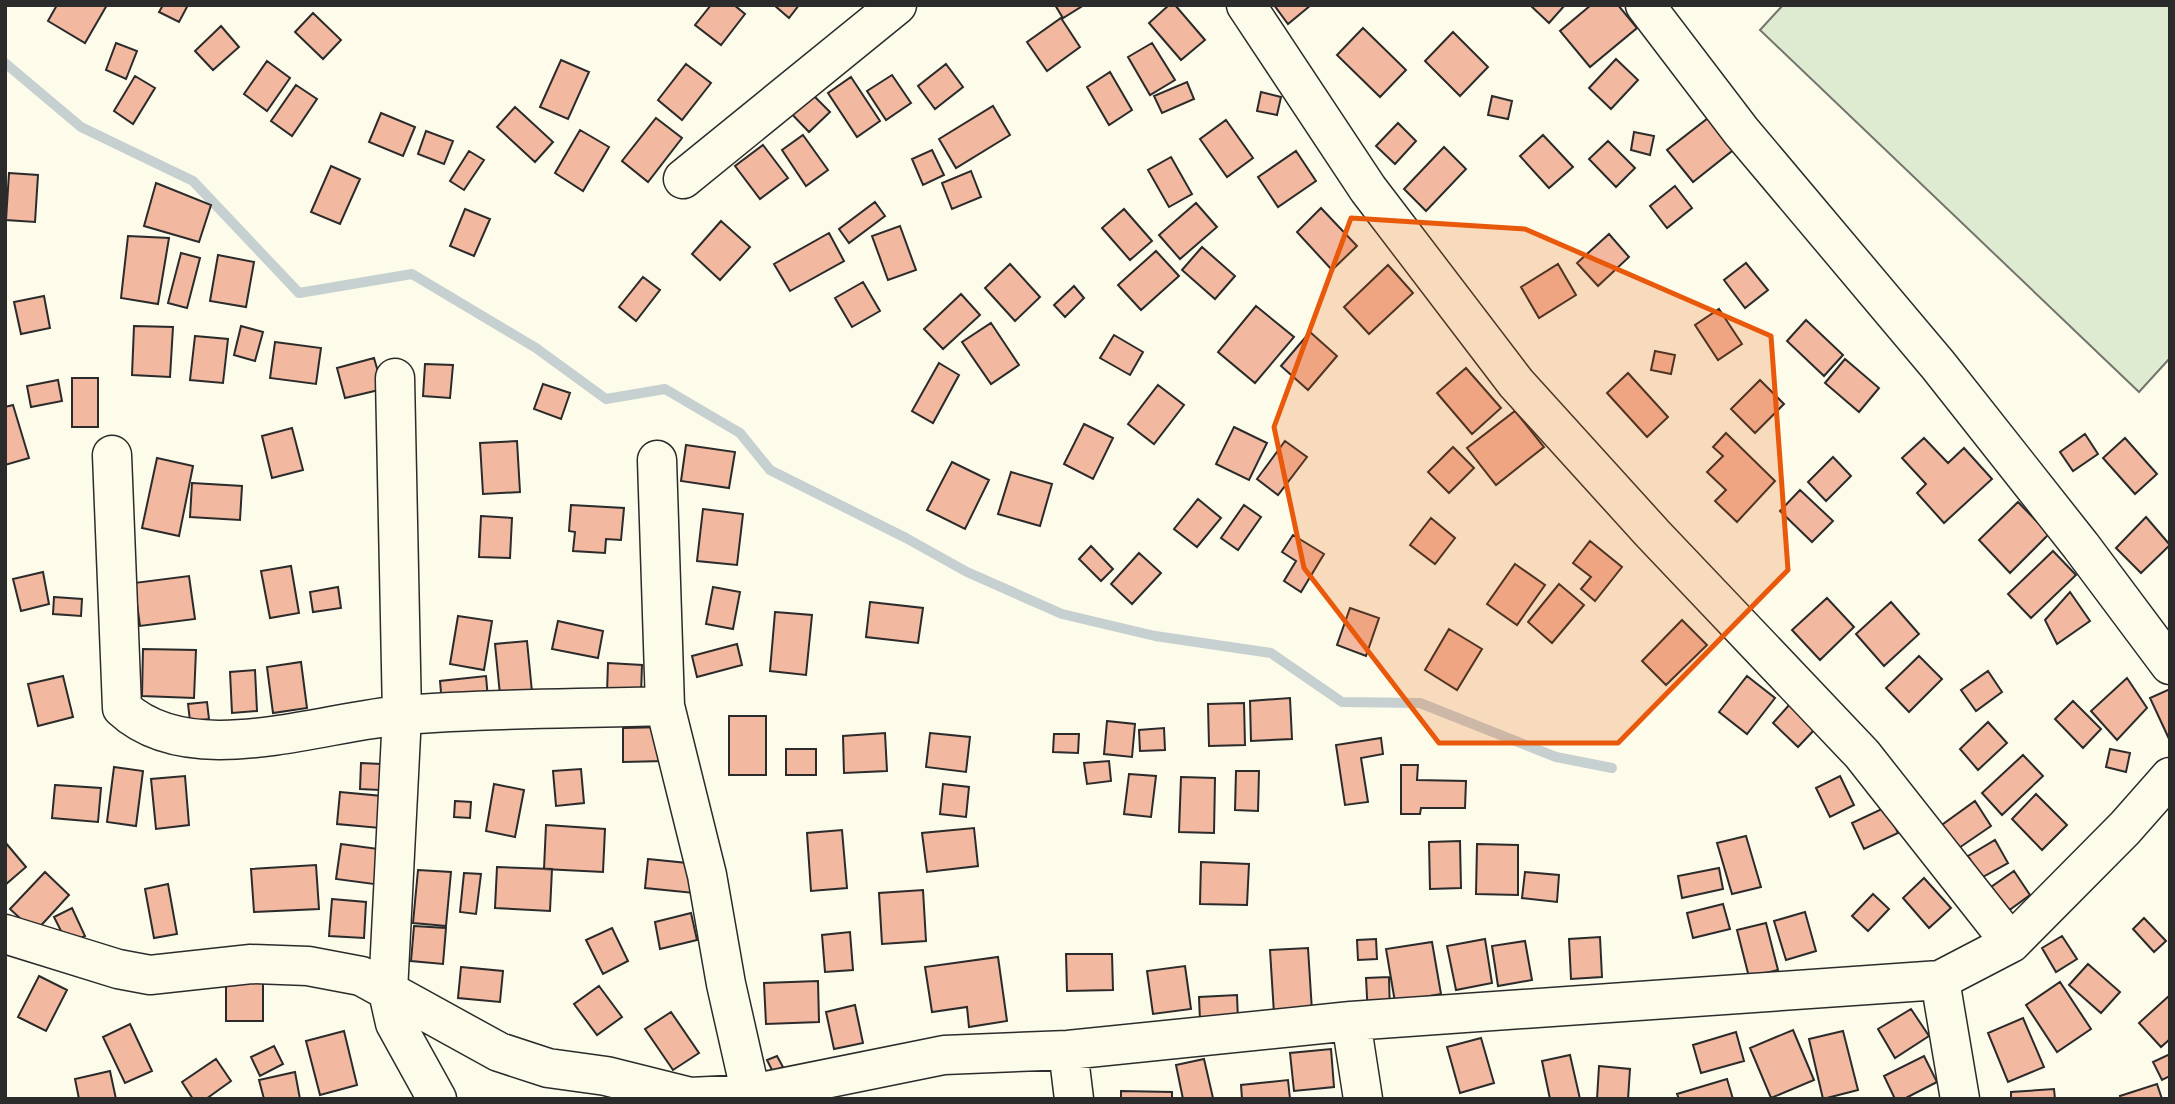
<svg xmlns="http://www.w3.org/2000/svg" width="2175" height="1104" viewBox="0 0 2175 1104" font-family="'Alegreya Sans',sans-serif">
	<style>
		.green { fill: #deebd1; stroke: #74746e; stroke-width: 2 }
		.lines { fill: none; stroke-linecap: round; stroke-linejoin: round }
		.stream { stroke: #c7d0d0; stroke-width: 10 }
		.building { fill: #f2b8a0; stroke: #2b2b2b; stroke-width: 2 }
		.minor-casing { stroke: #2b2b2b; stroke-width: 41 }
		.minor { stroke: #fdfbea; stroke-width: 38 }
		.marked { fill: #e8590c; fill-opacity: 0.2; stroke: #e8590c; stroke-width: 5; stroke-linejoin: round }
	</style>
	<rect width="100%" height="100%" fill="#fdfbea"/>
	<path class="green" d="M1783 5H2170V358L2139 392 1760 30Z"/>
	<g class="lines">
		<path class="stream" d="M5 63 81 127 193 181 299 293 412 274 536 348 606 399 665 389 740 433 770 470 906 538 967 572 1062 614 1155 636 1271 653 1342 702 1420 703 1556 757 1612 768"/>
	</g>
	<path class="building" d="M57 5H107L85 43 48 21Z
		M163 5H188L179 22 159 12Z
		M711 5H734L745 14 721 45 695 25Z
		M774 5H799L789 18Z
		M1055 5H1084L1063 18Z
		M1169 5H1175L1205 40 1181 60 1149 23Z
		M1274 5H1311L1288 24Z
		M1530 5H1565L1549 23Z
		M1591 5H1618L1637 28 1590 67 1560 31Z
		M313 13 341 40 323 59 295 32Z
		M1061 18 1080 47 1047 71 1027 42Z
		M221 26 239 47 213 70 195 51Z
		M1363 28 1406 70 1380 97 1337 55Z
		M1453 32 1488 67 1460 96 1425 61Z
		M116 43 137 51 126 79 106 70Z
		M1152 43 1175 80 1150 95 1128 57Z
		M1616 59 1638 80 1611 109 1589 88Z
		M561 60 589 72 568 119 540 107Z
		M267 61 290 78 267 111 244 94Z
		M686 64 711 83 682 120 658 100Z
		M946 64 963 87 935 109 918 86Z
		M1110 72 1132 110 1109 125 1087 87Z
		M892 75 911 103 886 120 867 91Z
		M135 76 155 88 133 124 114 111Z
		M851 77 880 121 857 137 828 93Z
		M1187 82 1194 99 1162 113 1154 96Z
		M296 85 317 99 292 136 271 121Z
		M806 88 830 112 809 132 786 108Z
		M1261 92 1281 97 1277 115 1257 111Z
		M1492 96 1512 101 1508 119 1488 115Z
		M993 106 1010 135 956 168 939 139Z
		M515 107 553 142 535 162 497 127Z
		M381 113 415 127 403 156 369 142Z
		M1712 115 1737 147 1693 182 1667 150Z
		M656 118 682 138 648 182 622 161Z
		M1226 120 1253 158 1227 177 1200 139Z
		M1398 123 1416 141 1395 164 1376 146Z
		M580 130 609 147 583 191 555 173Z
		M426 131 453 141 444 164 418 154Z
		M1634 132 1654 136 1650 155 1631 150Z
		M803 135 828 170 806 186 782 150Z
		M1543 135 1573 167 1549 188 1520 156Z
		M1608 141 1635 168 1616 187 1589 159Z
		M763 145 788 178 760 199 735 166Z
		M1444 147 1466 169 1426 211 1404 189Z
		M932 150 944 175 923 185 912 159Z
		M469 151 484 160 464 190 450 181Z
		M1296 151 1316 181 1278 207 1258 177Z
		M1171 157 1192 194 1169 207 1148 170Z
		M331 166 360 179 340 224 311 212Z
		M971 171 981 197 952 209 942 183Z
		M9 173 38 175 35 222 6 220Z
		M156 183 211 205 199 242 144 226Z
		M1675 186 1692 208 1667 228 1650 206Z
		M875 202 885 216 849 243 839 229Z
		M1196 203 1217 227 1180 259 1159 235Z
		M1321 208 1357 246 1332 270 1297 232Z
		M465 209 490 219 474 256 450 246Z
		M1124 209 1152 241 1130 260 1102 228Z
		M721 221 750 247 720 280 692 254Z
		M900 226 916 270 888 280 872 236Z
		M829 233 844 261 790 291 774 264Z
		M1609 234 1629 257 1598 286 1577 263Z
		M128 236 169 238 158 304 121 298Z
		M1202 247 1235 276 1215 299 1182 270Z
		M1156 251 1179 276 1141 310 1118 285Z
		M181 253 200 258 187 308 168 303Z
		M218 255 254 262 246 307 210 301Z
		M1746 263 1768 290 1745 308 1724 280Z
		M1010 264 1040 297 1015 321 985 288Z
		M1558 264 1576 295 1539 318 1521 287Z
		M1388 265 1413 293 1369 334 1344 307Z
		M643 277 660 290 636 321 619 307Z
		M863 282 880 311 852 327 835 298Z
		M1074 286 1084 298 1065 317 1054 305Z
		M961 294 980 315 943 349 924 329Z
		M44 296 50 328 21 334 14 302Z
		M1256 306 1294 337 1255 383 1218 352Z
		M1719 309 1742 344 1718 360 1695 325Z
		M1806 320 1843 355 1824 376 1787 341Z
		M991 323 1019 365 991 384 962 342Z
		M134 326 173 327 170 377 132 375Z
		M241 326 263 332 255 361 234 355Z
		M1310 332 1337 356 1308 390 1281 366Z
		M1114 335 1143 352 1130 375 1100 358Z
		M195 336 228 339 223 383 190 380Z
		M275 342 321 348 316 384 270 378Z
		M1655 351 1675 355 1671 374 1651 370Z
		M374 358 383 389 345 398 337 368Z
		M1845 359 1879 388 1859 412 1825 383Z
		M939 363 959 375 933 423 912 411Z
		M425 364 453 365 450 398 423 396Z
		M1466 368 1501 408 1472 434 1437 393Z
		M1628 373 1668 417 1647 437 1607 393Z
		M72 378H98V427H72Z
		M58 380 62 401 31 407 27 386Z
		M1760 380 1784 404 1755 433 1731 409Z
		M543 384 570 393 561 419 534 409Z
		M1158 385 1184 405 1154 444 1128 424Z
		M13 405 29 458 5 465V407Z
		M1515 411 1544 447 1496 485 1467 448Z
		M1084 424 1113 438 1093 479 1064 464Z
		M1234 427 1267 443 1249 480 1216 464Z
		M292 428 303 470 272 478 262 436Z
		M1726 433 1775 481 1737 522 1715 501 1726 490 1707 472 1723 456 1713 447Z
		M2085 434 2098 454 2073 471 2060 452Z
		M1924 438 1948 463 1964 448 1992 479 1944 523 1917 493 1926 484 1902 458Z
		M2125 438 2157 474 2135 494 2103 458Z
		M517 441 520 492 483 494 480 443Z
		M1285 441 1307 457 1278 495 1257 479Z
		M686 445 735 452 729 488 681 481Z
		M1453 447 1474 468 1449 493 1428 472Z
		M1833 457 1851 476 1826 501 1808 482Z
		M157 458 193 466 179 536 142 528Z
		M952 462 989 480 965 529 927 510Z
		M1011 472 1052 484 1040 526 998 514Z
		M192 483 242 486 240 520 190 517Z
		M1800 490 1833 521 1812 542 1780 511Z
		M1198 499 1221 518 1197 547 1174 529Z
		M2018 502 2049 534 2010 573 1979 540Z
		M571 505 624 508 621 540 606 539 605 553 573 551 575 532 569 531Z
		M1244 505 1261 517 1238 550 1221 538Z
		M703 509 743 514 737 565 697 561Z
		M481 516 512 518 510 558 479 557Z
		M2146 517 2170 545 2141 573 2116 548Z
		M1431 518 1455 538 1435 564 1410 545Z
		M1293 535 1324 554 1301 592 1284 581 1296 561 1282 552Z
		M1590 541 1622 567 1595 601 1581 589 1591 577 1573 563Z
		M1091 546 1113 569 1101 581 1079 559Z
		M2053 551 2076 575 2031 618 2008 594Z
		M1139 553 1161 573 1132 604 1111 584Z
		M1515 564 1545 585 1517 625 1487 604Z
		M291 566 299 613 270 618 261 571Z
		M43 572 49 604 21 611 13 579Z
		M189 576 195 619 140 626 134 583Z
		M1559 584 1584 605 1552 643 1528 622Z
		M338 587 341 608 313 612 310 592Z
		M713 587 740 592 733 629 706 624Z
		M2070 592 2090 621 2057 644 2045 620Z
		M54 597 82 599 81 616 53 614Z
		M1827 598 1854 627 1820 660 1792 630Z
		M870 602 923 608 918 643 866 637Z
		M1891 602 1919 634 1884 666 1856 634Z
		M1350 608 1379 618 1366 656 1337 645Z
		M775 612 812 615 806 675 770 671Z
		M458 616 492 621 484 670 450 664Z
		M1682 620 1707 645 1666 685 1642 661Z
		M558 621 603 631 598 658 552 649Z
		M1449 629 1482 649 1457 690 1425 670Z
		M527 641 532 692 500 695 495 644Z
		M737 644 742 665 697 677 692 656Z
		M143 649 196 650 194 698 142 696Z
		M1919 656 1942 679 1909 712 1886 688Z
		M301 662 307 708 273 713 267 667Z
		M608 663 642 665 641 695 607 693Z
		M255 670 257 711 232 713 230 672Z
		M1988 671 2002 692 1976 711 1961 690Z
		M63 676 73 717 38 726 28 684Z
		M486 676 488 699 442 704 440 681Z
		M1747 676 1775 698 1747 734 1719 712Z
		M2127 678 2147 708 2117 740 2091 711Z
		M2170 689V741L2150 698Z
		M1290 698 1292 739 1251 741 1250 701Z
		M2073 701 2101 729 2083 748 2055 719Z
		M207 702 209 719 190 721 188 704Z
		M1244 703 1245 745 1209 746 1208 704Z
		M1790 704 1816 728 1798 747 1773 723Z
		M729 716H766V775H729Z
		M1107 721 1135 724 1132 757 1104 754Z
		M1988 722 2007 743 1978 770 1960 749Z
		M665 727V761L623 762V728Z
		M1164 728 1165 750 1140 751 1139 730Z
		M885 733 887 771 844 773 843 736Z
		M930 733 970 737 966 772 926 767Z
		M1054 734H1079L1078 753 1053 752Z
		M1381 738 1383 754 1361 758 1368 802 1345 805 1336 745Z
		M786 749H816V775H786Z
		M2110 749 2130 753 2126 772 2106 767Z
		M2023 755 2043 776 2002 815 1982 793Z
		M1109 761 1111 781 1087 784 1084 763Z
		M361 763 381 764 380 790 360 789Z
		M1401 765H1418L1417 780 1466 781 1465 808H1421L1420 814H1401Z
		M114 767 143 771 136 826 107 822Z
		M581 769 584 803 556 806 553 771Z
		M1236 771H1259L1258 811 1235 810Z
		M1129 774 1156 776 1151 817 1124 814Z
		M185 776 189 825 156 829 151 779Z
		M1840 776 1854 805 1830 817 1816 788Z
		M1181 777 1215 778 1214 833 1179 832Z
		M494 784 524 790 515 837 486 831Z
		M943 784 969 787 966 817 940 814Z
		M55 785 101 788 98 822 52 818Z
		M340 792 382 796 380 828 337 824Z
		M2036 794 2067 825 2042 850 2012 819Z
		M455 801 471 802 470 818 454 817Z
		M1975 801 1991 826 1956 850 1939 827Z
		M1886 807 1898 833 1864 849 1852 823Z
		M546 825 605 829 603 872 544 869Z
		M974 828 978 866 927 872 922 833Z
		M842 830 847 888 811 891 807 833Z
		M1746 836 1761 887 1732 894 1717 843Z
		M1995 840 2008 863 1981 878 1968 856Z
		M1460 841 1461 888 1430 889 1429 842Z
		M5 842 26 867 5 885Z
		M341 844 386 850 381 885 336 879Z
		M1477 844 1518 845V895L1476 894Z
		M648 859 697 864 694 893 645 888Z
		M1201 862 1249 864 1247 905 1200 904Z
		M316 865 319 909 254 912 251 869Z
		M497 867 552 869 550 911 495 908Z
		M1719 868 1723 889 1682 898 1678 876Z
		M418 870 451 872 446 926 413 923Z
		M2014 871 2030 895 2008 911 1991 887Z
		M45 872 69 895 35 932 10 909Z
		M1525 872 1559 875 1557 902 1522 898Z
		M464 873 481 874 476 914 460 912Z
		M1924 878 1951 908 1929 928 1903 898Z
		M168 884 177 934 154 938 145 889Z
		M923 890 926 941 882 944 879 893Z
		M1873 894 1889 909 1868 931 1852 916Z
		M332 899 366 902 364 938 329 936Z
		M1723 904 1730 929 1693 938 1687 913Z
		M72 908 85 936 68 945 54 917Z
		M1805 912 1816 951 1786 960 1774 921Z
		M691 913 697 940 660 949 655 922Z
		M2144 918 2166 941 2154 952 2133 929Z
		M1766 923 1778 970 1749 977 1737 930Z
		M414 926 446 928 443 964 411 961Z
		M612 928 628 961 603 974 586 940Z
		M850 932 853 970 825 972 822 935Z
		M2062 936 2077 959 2056 972 2042 948Z
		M1600 937 1602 977 1571 979 1569 939Z
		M1376 939 1377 959 1358 960 1357 940Z
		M1485 939 1492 983 1456 990 1447 946Z
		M1525 941 1532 980 1498 986 1492 946Z
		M1432 942 1441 994 1395 1002 1386 949Z
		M1308 948 1312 1011 1274 1014 1270 950Z
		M1066 954H1112L1113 990 1067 991Z
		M998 957 1007 1021 969 1027 967 1007 932 1012 925 967Z
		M2088 964 2120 992 2101 1013 2069 985Z
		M1185 966 1191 1009 1153 1014 1147 971Z
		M461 967 503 971 500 1002 458 998Z
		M39 976 67 990 46 1031 18 1017Z
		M1389 977 1390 1014 1368 1016 1366 978Z
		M818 981 819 1022 766 1024 764 983Z
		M226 982H263V1021H226Z
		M2060 982 2091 1029 2057 1052 2026 1005Z
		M599 986 622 1017 597 1035 574 1004Z
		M1237 995 1238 1020 1200 1021 1199 997Z
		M2170 995V1039L2161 1047 2139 1023Z
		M855 1005 863 1043 834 1049 826 1012Z
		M1911 1009 1929 1036 1895 1058 1878 1029Z
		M671 1012 699 1053 673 1070 645 1029Z
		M2023 1018 2044 1067 2008 1082 1988 1033Z
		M130 1024 152 1071 125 1083 103 1037Z
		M1793 1030 1814 1080 1771 1098 1750 1048Z
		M344 1031 357 1085 320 1095 306 1041Z
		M1843 1031 1858 1090 1823 1099 1809 1039Z
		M1736 1032 1744 1061 1701 1073 1693 1045Z
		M1481 1038 1494 1083 1460 1093 1447 1047Z
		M274 1046 283 1064 260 1076 251 1057Z
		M1331 1049 1334 1087 1294 1091 1290 1053Z
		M2170 1054V1076L2162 1080 2153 1062Z
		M1570 1055 1580 1099H1550L1542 1061Z
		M777 1056 783 1067 773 1072 767 1060Z
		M1924 1056 1937 1082 1904 1099H1895L1884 1076Z
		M216 1059 231 1081 206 1099H193L182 1082Z
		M1204 1059 1213 1098 1183 1099 1176 1065Z
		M1599 1066 1630 1069 1628 1099H1597Z
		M110 1071 116 1099H79L75 1079Z
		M295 1072 300 1099H264L259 1080Z
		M1727 1079 1733 1099H1679L1677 1094Z
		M1288 1080 1290 1099H1242L1241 1085Z
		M2157 1084 2162 1099H2121L2120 1096Z
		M2054 1089 2055 1099H2011V1092Z
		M1121 1091 1172 1092V1099H1121Z"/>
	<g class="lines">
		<g class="minor-casing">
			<path id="minor" d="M1246 5 1368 189 1516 383 1653 534 1862 754 2011 943
				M1645 5 1741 131 1938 365 2081 546 2170 665
				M683 179 897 5
				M395 378 402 715 388 992 395 1023 437 1099
				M112 455 122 708C191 772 321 721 404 715 490 708 578 709 665 706
				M657 460 665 706 707 875 726 984 752 1099
				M5 934 118 969 150 975 251 964 308 966 361 976 499 1052 548 1068 606 1076 690 1097 751 1094 944 1055 1068 1050 1351 1021 1940 980 2011 943 2125 828 2170 777
				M1940 980 1960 1099
				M1351 1021 1363 1099
				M1068 1050 1074 1099"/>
		</g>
		<use href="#minor" class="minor"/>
	</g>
	<path class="marked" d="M1351 218 1525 229 1771 336 1788 570 1618 743H1439L1304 568 1274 427Z"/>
	<rect width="2175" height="1104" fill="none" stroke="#2b2b2b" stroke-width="14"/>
</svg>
